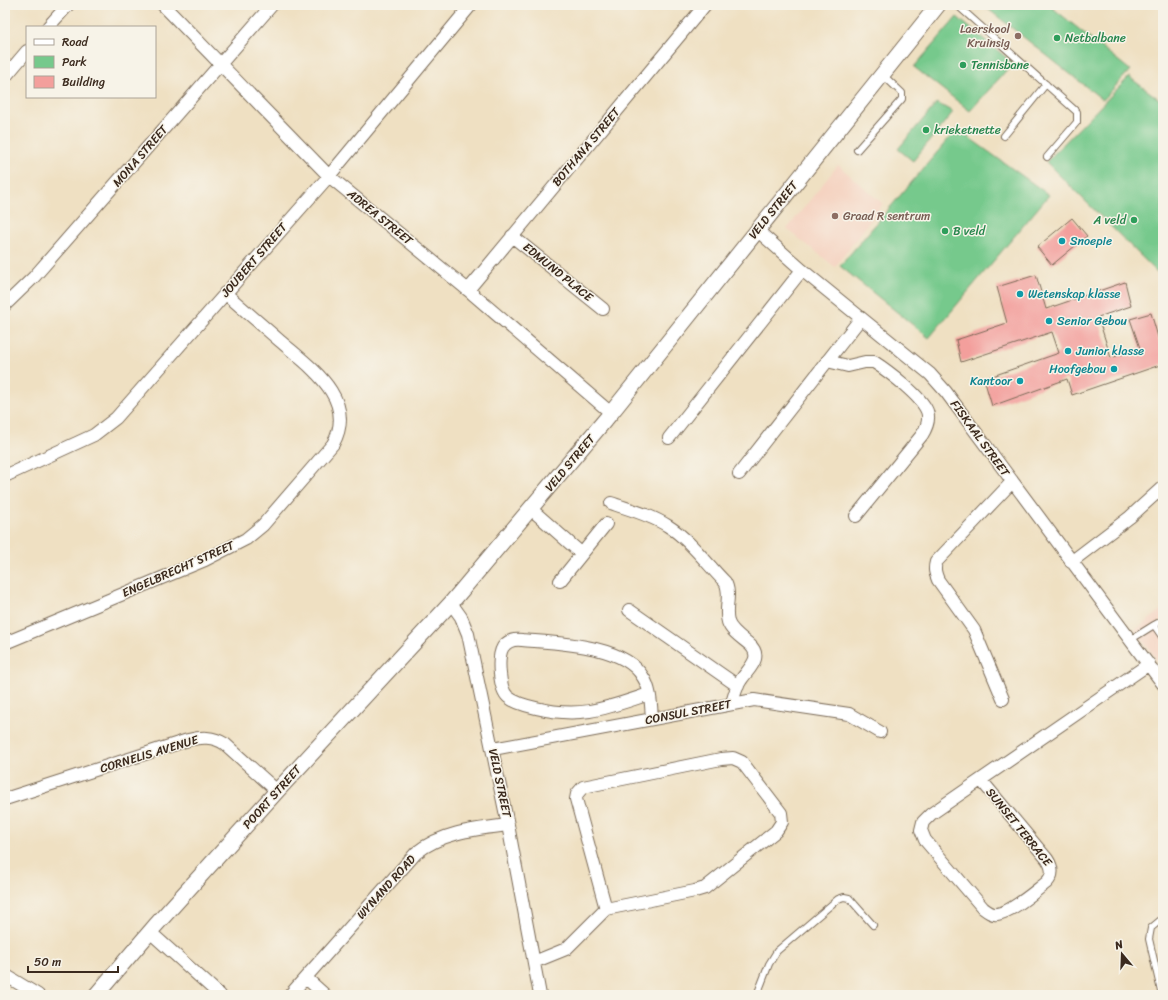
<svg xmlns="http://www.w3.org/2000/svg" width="1168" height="1000" viewBox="0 0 1168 1000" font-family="Sriracha,sans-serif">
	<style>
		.built { fill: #f5d3c1 }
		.green { fill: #76c98c; stroke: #587a55 }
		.building { fill: #f39f9c }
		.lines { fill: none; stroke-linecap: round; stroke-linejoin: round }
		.service-casing { stroke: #7a6a57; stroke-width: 8 }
		.minor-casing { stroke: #7a6a57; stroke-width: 14 }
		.tertiary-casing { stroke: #7a6a57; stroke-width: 17 }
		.service { stroke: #fff; stroke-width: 6 }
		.minor { stroke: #fff; stroke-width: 12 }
		.tertiary { stroke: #fff; stroke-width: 15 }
		.education-dot { fill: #8d6e63; stroke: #f7f3e8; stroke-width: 1.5 }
		.leisure-dot { fill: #2e9e5b; stroke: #f7f3e8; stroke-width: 1.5 }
		.culture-dot { fill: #0f9aa8; stroke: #f7f3e8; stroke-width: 1.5 }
		.labels { text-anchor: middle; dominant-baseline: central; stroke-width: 3; stroke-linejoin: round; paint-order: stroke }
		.education-label { font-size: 12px; fill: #785e54; stroke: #f7f3e8; text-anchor: end }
		.leisure-label { font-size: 12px; fill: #27864d; stroke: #f7f3e8; text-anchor: start }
		.street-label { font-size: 12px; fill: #3b2a1e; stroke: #f7f3e8 }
		.culture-label { font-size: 12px; fill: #0d838f; stroke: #f7f3e8; text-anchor: start }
	</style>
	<rect width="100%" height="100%" fill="#f7f3e8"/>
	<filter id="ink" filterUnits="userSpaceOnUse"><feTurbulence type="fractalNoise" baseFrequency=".025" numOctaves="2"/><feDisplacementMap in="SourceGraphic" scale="8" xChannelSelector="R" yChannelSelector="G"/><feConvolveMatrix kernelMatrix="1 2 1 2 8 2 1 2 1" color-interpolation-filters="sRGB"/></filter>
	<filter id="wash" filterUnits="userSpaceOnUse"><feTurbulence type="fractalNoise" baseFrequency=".012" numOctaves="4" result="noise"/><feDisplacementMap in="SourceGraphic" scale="16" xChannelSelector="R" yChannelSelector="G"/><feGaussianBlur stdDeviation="0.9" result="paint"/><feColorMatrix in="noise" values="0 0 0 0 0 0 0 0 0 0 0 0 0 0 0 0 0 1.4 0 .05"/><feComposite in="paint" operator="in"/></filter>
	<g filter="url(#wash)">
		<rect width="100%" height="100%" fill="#efe0c2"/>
		<path class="built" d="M838 165 883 204 835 267 787 229Z
			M1163 609V669L1135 630Z"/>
		<path class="green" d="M983 5H1049L1130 70 1103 100Z
			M957 17 1013 63 970 111 914 67Z
			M1129 77 1163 102V278L1046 162Z
			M937 103 953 112 913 161 898 149Z
			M957 129 1049 195 929 338 840 266Z"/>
		<g id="blocks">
			<path class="building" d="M1072 218 1087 236 1052 265 1037 247Z
				M1036 275 1046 309 1125 282 1131 306 1098 317 1111 358 1140 348 1130 319 1151 313 1163 354V364L1072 395 1067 379 992 406 984 379 1059 353 1052 332 961 362 956 340 1007 323 997 287Z"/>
		</g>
	</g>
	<g filter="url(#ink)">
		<use href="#blocks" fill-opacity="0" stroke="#7a6a57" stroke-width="1"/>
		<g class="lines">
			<g class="service-casing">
				<path id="service" d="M957 5 1077 112V122L1047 157
					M1004 136 1046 84
					M857 150 902 99V93L883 75
					M1154 625 1163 620
					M1130 640 1154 625 1163 638
					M757 995 769 964 777 951 838 899 844 897 849 898 873 925
					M1162 995 1149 939 1151 928 1163 918"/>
			</g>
			<g class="minor-casing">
				<path id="minor" d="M163 5 329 176 468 290 611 413
					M48 27 68 5
					M5 77 27 51
					M757 230 802 270 930 374 946 392 1163 684
					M512 236 603 309
					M468 290 705 5
					M5 305 34 277 272 5
					M827 361 848 366 865 362H874C888 371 921 396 927 411 930 419 927 427 922 435L856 516
					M669 438 802 270
					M739 474 861 318
					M5 476 94 435 116 418 329 176 471 5
					M611 503C631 510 651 515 668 526 689 539 708 565 725 582 732 594 724 609 728 622 731 631 742 638 749 644 764 657 749 668 741 680 736 687 734 696 732 703
					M531 509 582 554
					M1071 562 1130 517 1163 487
					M560 581 606 524
					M451 603 461 617 468 634 508 825 540 995
					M629 610 738 686
					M5 643 205 560 246 539 263 525 333 444C358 399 310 367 280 341 262 325 243 309 225 293
					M649 694C607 708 581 719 536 708 527 706 515 703 508 697 499 689 497 657 503 647 508 640 515 639 522 640 556 643 624 644 643 677 651 689 651 705 652 719
					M1003 699 974 630 938 580C935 573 934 569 936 562L1012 482
					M493 749 754 700 849 714 880 732
					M981 780 1047 859C1053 868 1054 875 1046 883 1034 892 1012 912 997 914 992 915 987 911 983 908L925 840 921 830 923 822 931 814 1149 664
					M5 799 188 740C201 737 213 736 225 744L277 791
					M150 932 220 995
					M534 962 566 949 606 909 695 891 705 888 776 831 782 822 781 813 742 762 733 758 721 759 583 787 577 794 576 799 606 909
					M5 975 38 995
					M306 978 325 995
					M290 995 416 853C442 832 476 829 508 825"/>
			</g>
			<g class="tertiary-casing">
				<path id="tertiary" d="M96 995 155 926 277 791 451 603 611 413 938 5"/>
			</g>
			<use href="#service" class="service"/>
			<use href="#minor" class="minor"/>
			<use href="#tertiary" class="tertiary"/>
		</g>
	</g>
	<g class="education-dot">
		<circle cx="1018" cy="36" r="4"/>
		<circle cx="835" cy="216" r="4"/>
	</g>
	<g class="leisure-dot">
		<circle cx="1057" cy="38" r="4"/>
		<circle cx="963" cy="65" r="4"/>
		<circle cx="926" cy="130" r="4"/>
		<circle cx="1134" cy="220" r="4"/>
		<circle cx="945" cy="231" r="4"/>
	</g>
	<g class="culture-dot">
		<circle cx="1062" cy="241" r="4"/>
		<circle cx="1020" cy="294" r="4"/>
		<circle cx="1049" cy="321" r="4"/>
		<circle cx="1068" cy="351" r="4"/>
		<circle cx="1114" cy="369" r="4"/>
		<circle cx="1020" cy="381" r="4"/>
	</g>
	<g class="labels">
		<g class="education-label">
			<text x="1010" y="29">Laerskool<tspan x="1010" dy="14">Kruinsig</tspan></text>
			<text x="843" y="216" text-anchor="start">Graad R sentrum</text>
		</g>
		<g class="leisure-label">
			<text x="1065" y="38">Netbalbane</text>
			<text x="971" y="65">Tennisbane</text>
			<text x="934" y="130">krieketnette</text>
			<text x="1126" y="220" text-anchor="end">A veld</text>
			<text x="953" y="231">B veld</text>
		</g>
		<g class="street-label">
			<text transform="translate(586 147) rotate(-50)">BOTHANA STREET</text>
			<text transform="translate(140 156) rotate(-49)">MONA STREET</text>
			<text transform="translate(773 210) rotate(-51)">VELD STREET</text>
			<text transform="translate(380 217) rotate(39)">ADREA STREET</text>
			<text transform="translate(254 260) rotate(-49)">JOUBERT STREET</text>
			<text transform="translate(558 272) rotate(39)">EDMUND PLACE</text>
			<text transform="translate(980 438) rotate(54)">FISKAAL STREET</text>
			<text transform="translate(570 463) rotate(-50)">VELD STREET</text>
			<text transform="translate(178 569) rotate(-24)">ENGELBRECHT STREET</text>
			<text transform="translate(688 712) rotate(-11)">CONSUL STREET</text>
			<text transform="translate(149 754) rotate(-17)">CORNELIS AVENUE</text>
			<text transform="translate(500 783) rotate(78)">VELD STREET</text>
			<text transform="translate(272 797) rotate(-48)">POORT STREET</text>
			<text transform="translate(1019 827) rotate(51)">SUNSET TERRACE</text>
			<text transform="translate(386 887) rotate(-48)">WYNAND ROAD</text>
		</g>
		<g class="culture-label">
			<text x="1070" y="241">Snoepie</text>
			<text x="1028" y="294">Wetenskap klasse</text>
			<text x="1057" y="321">Senior Gebou</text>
			<text x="1076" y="351">Junior klasse</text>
			<text x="1106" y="369" text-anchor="end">Hoofgebou</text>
			<text x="1012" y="381" text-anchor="end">Kantoor</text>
		</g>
	</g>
	<rect width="1168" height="1000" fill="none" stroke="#f7f3e8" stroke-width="20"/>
	<rect x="26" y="26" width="130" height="72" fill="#f7f3e8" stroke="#aca397"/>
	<rect x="34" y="39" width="20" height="6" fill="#ffffff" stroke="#aca397"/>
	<text x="62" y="46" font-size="12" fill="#3b2a1e">Road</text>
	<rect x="34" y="56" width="20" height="12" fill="#76c98c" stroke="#aca397"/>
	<text x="62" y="66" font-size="12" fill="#3b2a1e">Park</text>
	<rect x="34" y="76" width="20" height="12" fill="#f39f9c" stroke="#aca397"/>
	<text x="62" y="86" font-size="12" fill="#3b2a1e">Building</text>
	<g transform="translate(1122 954) rotate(341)" stroke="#f7f3e8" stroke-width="3" paint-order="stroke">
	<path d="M0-3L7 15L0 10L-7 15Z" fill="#3b2a1e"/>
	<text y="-6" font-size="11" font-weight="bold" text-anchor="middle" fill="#3b2a1e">N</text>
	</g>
	<path d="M28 966v6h90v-6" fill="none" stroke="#3b2a1e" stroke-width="2"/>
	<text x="34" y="966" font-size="12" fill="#3b2a1e" stroke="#f7f3e8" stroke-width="3" paint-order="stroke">50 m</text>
</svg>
